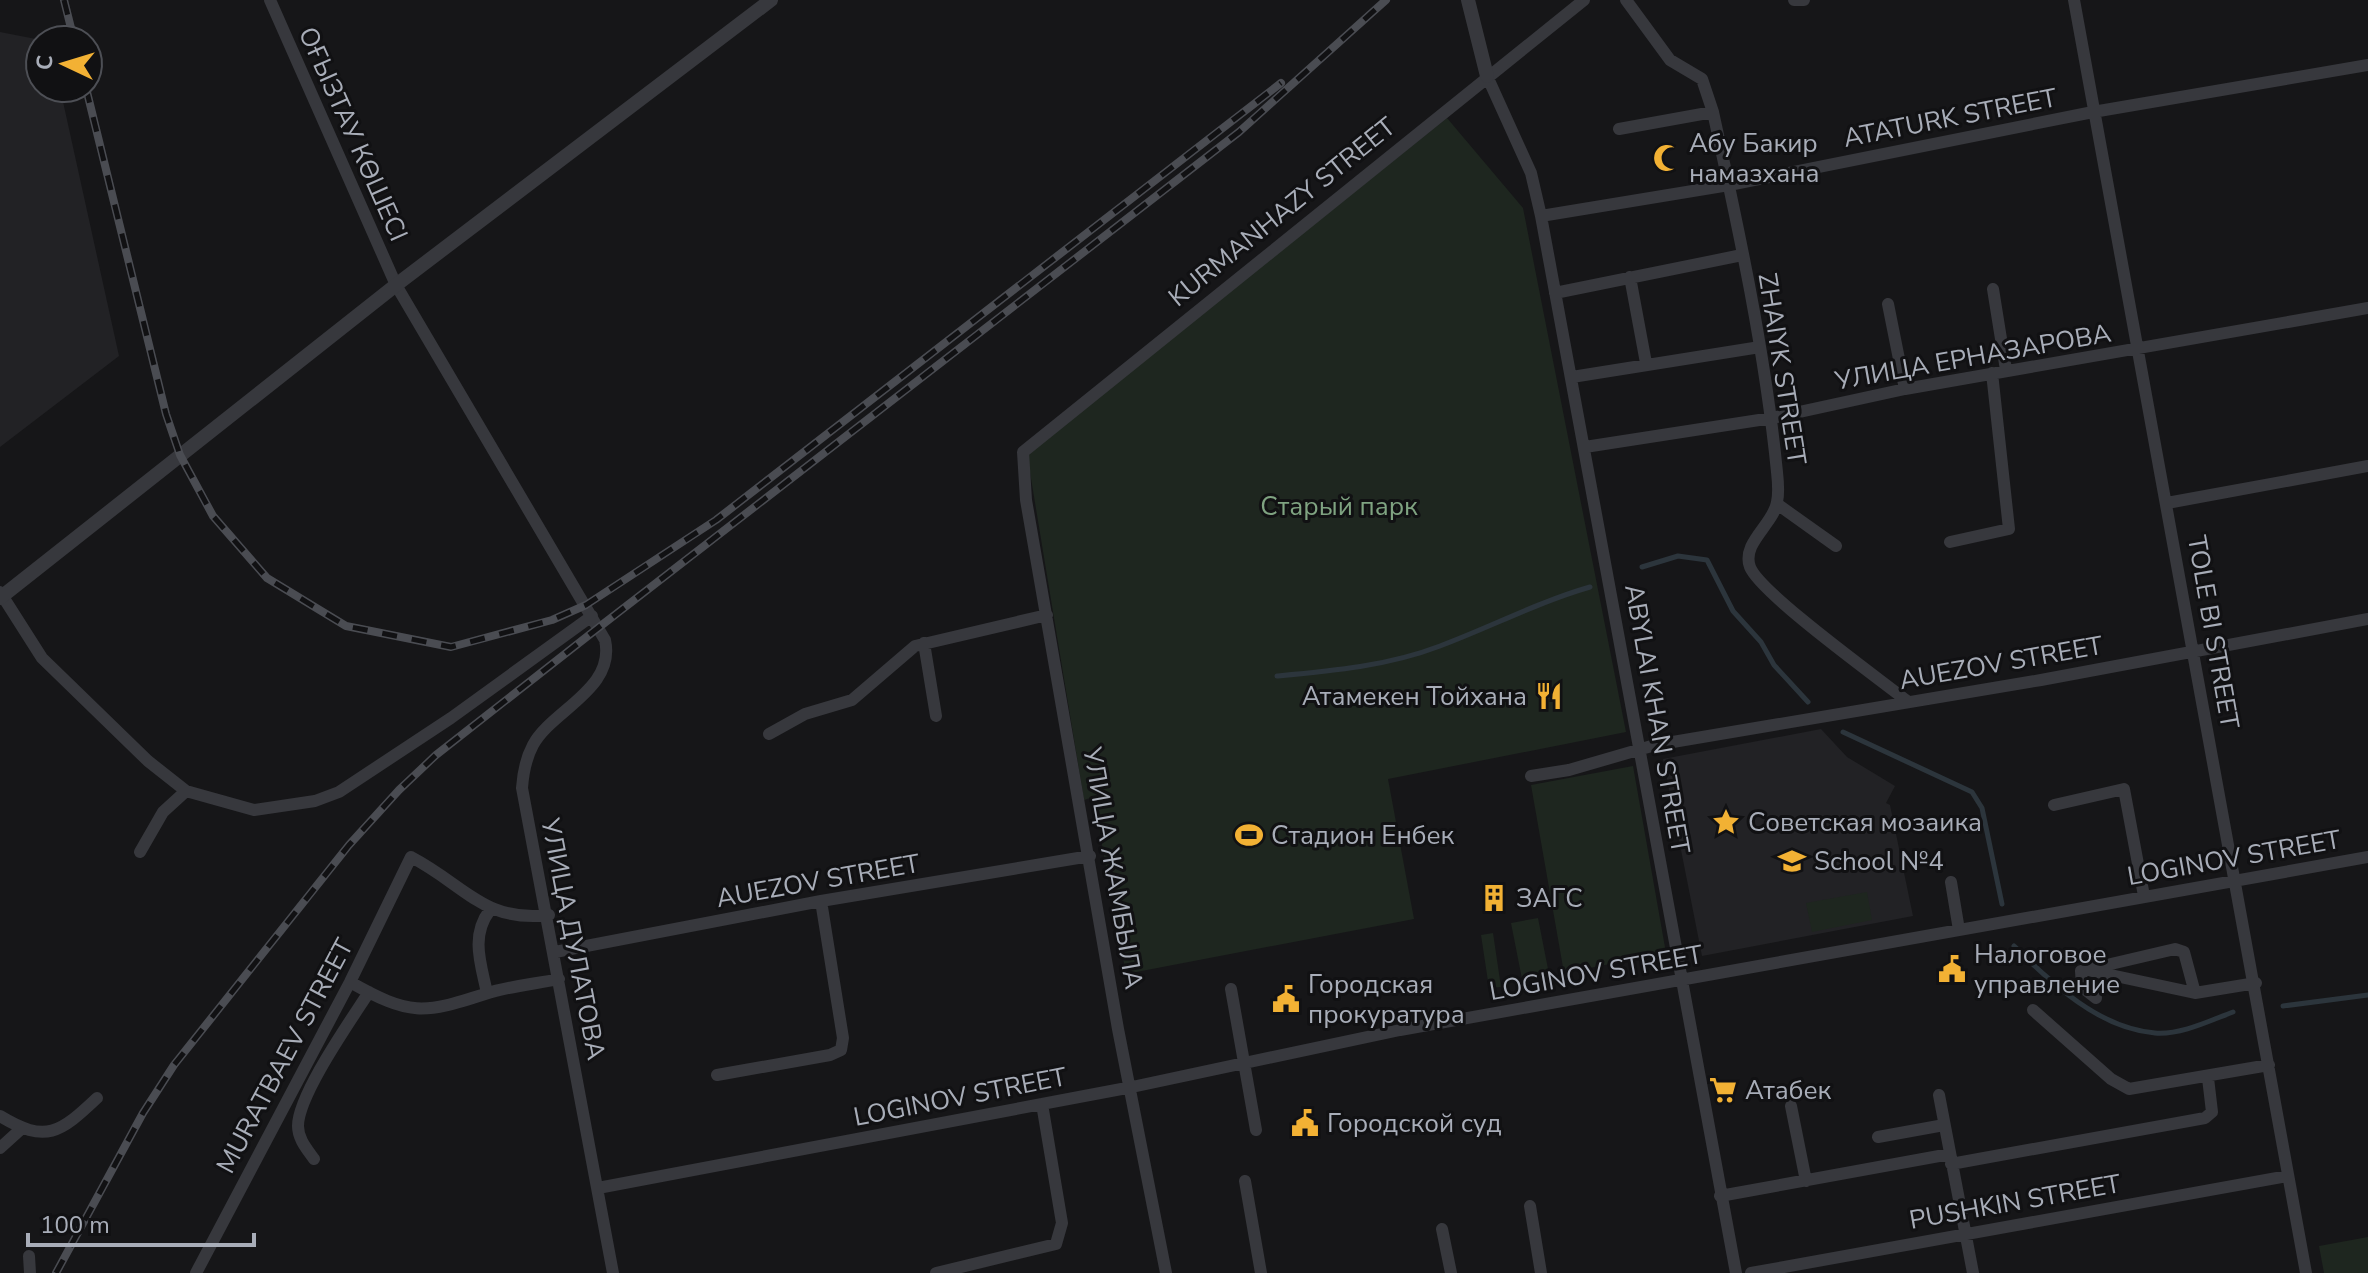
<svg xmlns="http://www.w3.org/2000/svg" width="2368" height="1273" viewBox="0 0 2368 1273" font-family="'Nunito Sans',sans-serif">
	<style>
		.built { fill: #222225 }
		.green { fill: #1e261f }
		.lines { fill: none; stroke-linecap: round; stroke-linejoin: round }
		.stream { stroke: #2c353c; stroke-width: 5 }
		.minor { stroke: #37383d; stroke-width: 12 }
		.tertiary { stroke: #37383d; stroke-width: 14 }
		.rail-casing { stroke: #4a4c52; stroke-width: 8 }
		.rail { stroke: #111113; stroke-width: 5; stroke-dasharray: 15; stroke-linecap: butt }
		.labels { text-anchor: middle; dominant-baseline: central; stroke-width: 6; stroke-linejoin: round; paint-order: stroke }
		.street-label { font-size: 26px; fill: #a8adb8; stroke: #111113 }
		.poi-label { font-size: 26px; fill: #a8adb8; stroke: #111113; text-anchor: start }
		.park-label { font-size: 26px; fill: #7fa381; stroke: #111113 }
	</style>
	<rect width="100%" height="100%" fill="#161618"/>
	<path class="built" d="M0 32 41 40 40 88H60L119 356 0 447Z
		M1821 729 1847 757 1895 786 1886 803 1890 805 1913 916 1702 956 1663 759Z"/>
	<path class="green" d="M1447 118 1523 208 1626 732 1388 779 1414 919 1126 974 1093 797 1084 800 1027 454Z
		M1633 766 1666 953 1564 973 1531 785Z
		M1867 892 1872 920 1812 932 1806 903Z
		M1538 918 1549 974 1522 979 1511 923Z
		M1493 933 1501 987 1489 988 1481 935Z
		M2368 1237V1273H2324L2319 1246Z"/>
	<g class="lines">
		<path class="stream" d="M1642 567 1678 556 1707 560 1733 611 1761 642 1774 665 1808 702
			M1277 676C1332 671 1388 666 1440 646 1491 627 1538 602 1590 587
			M1843 732 1972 792 1982 808 2002 904
			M2014 946C2053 984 2098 1028 2155 1033 2181 1035 2209 1021 2233 1012
			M2283 1006 2368 995"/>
		<path class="minor" d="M270 0 396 285 605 640C616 689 552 710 533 745 526 758 523 774 522 788L613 1273
			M1626 0 1670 60 1702 79 1713 112C1739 231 1765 351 1777 472 1778 481 1779 493 1777 502 1774 524 1741 543 1750 567 1760 593 1878 678 1907 701
			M1794 0H1804
			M2074 0 2306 1273
			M1487 76 1531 173 1541 216 1736 1273
			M1619 129 1713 112
			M1541 216 1729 185 2093 112 2368 65
			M1630 277 1646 363
			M1993 289 2006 370
			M1555 293 1742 255
			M1888 304 1905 389
			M1572 377 1760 347
			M1585 447 1772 418 1905 389 2368 308
			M2167 503 2368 466
			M1777 504 1836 546
			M1950 542 2009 529 1992 373
			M0 592 42 658 148 761 186 791 254 810 315 801 339 792 451 718 592 616
			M924 643 936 716
			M769 734 805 714 852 700 915 646 1047 615
			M1531 776 1569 770 1655 745 2041 680 2368 619
			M2054 805 2124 789 2144 896
			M140 852 163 812 186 791
			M1951 882 1959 930
			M555 952 821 901 1090 856
			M2092 971 2195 993 2256 983
			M350 982C410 1016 423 1014 485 994 509 986 535 984 559 979
			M1231 989 1256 1130
			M487 993C481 964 470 936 490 910
			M2096 998 2082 987 2081 971 2175 949 2184 952 2195 993
			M2033 1010 2111 1079 2129 1089 2269 1065
			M717 1075 830 1055 841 1050 843 1038 821 901
			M1939 1095 1973 1273
			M1791 1106 1806 1181
			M0 1116C46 1144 60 1133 97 1098
			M1878 1137 1944 1125
			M0 1148 21 1129
			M314 1159C307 1149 298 1139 298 1126 298 1095 351 1020 369 992
			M1951 1164 2205 1118 2212 1112 2208 1078
			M1245 1181 1261 1273
			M598 1188 1132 1087 1400 1030 2368 857
			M1720 1196 1950 1154
			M1530 1206 1541 1273
			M1442 1229 1451 1273
			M29 1256 30 1273
			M196 1273 350 982 411 857C465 885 484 923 549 915
			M936 1273 1056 1244 1062 1223 1042 1104
			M1166 1273 1118 1029 1026 500 1023 452 1584 0
			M1751 1273 2288 1176"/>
		<path class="tertiary" d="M1468 0 1487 76
			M0 598 396 285 771 0"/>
		<g class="rail-casing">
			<path id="rail" d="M64 0 74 40
				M86 88 166 414 180 455 213 516 267 578 346 626 451 647 552 620 586 605 716 520 1281 83
				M56 1273 143 1113 174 1065 349 845 399 790 436 755 598 628 1239 132 1386 0"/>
		</g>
		<use href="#rail" class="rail"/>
	</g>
	<defs>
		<g id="mosque-bare" transform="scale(2.16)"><path d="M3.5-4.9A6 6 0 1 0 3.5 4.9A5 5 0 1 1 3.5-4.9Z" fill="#f2b134" stroke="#111113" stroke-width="2.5" paint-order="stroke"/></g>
		<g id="restaurant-bare" transform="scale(2.16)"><path d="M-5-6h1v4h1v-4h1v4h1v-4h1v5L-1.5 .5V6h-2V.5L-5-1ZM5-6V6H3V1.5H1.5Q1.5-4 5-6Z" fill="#f2b134" stroke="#111113" stroke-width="2.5" paint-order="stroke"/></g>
		<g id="sight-bare" transform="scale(2.16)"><path d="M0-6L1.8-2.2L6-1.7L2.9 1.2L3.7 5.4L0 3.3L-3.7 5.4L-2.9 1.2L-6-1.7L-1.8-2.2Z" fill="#f2b134" stroke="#111113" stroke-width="2.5" paint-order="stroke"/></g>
		<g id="stadium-bare" transform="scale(2.16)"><path d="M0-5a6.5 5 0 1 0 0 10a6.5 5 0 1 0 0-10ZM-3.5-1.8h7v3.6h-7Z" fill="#f2b134" stroke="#111113" stroke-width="2.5" paint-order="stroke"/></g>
		<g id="school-bare" transform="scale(2.16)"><path d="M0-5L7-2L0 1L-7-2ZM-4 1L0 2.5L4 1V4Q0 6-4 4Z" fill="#f2b134" stroke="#111113" stroke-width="2.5" paint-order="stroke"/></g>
		<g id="building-bare" transform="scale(2.16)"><path d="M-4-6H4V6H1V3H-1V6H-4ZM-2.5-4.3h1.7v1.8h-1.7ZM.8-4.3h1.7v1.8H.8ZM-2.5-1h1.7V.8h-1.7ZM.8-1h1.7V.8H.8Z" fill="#f2b134" stroke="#111113" stroke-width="2.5" paint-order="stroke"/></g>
		<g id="civic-bare" transform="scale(2.16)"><path d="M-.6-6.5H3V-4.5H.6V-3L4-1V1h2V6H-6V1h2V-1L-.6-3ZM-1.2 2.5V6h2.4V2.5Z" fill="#f2b134" stroke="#111113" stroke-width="2.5" paint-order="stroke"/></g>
		<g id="supermarket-bare" transform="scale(2.16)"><path d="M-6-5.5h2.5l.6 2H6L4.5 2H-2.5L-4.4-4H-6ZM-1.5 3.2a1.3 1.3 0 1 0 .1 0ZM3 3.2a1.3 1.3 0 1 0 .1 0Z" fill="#f2b134" stroke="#111113" stroke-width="2.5" paint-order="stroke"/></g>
	</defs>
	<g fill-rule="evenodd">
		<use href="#mosque-bare" x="1667" y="158"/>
		<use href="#restaurant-bare" x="1549" y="696"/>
		<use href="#sight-bare" x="1726" y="822"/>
		<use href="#stadium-bare" x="1249" y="835"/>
		<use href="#school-bare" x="1792" y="861"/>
		<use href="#building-bare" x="1494" y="898"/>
		<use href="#civic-bare" x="1952" y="969"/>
		<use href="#civic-bare" x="1286" y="999"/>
		<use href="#supermarket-bare" x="1723" y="1090"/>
		<use href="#civic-bare" x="1305" y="1123"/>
	</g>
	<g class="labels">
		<g class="street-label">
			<text transform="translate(1950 118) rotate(-11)">ATATURK STREET</text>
			<text transform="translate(353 134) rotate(66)">ОҒЫЗТАУ КӨШЕСІ</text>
			<text transform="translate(1282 212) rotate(-39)">KURMANHAZY STREET</text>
			<text transform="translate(1973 357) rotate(-10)">УЛИЦА ЕРНАЗАРОВА</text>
			<text transform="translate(1782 369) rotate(81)">ZHAIYK STREET</text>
			<text transform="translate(2213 632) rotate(80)">TOLE BI STREET</text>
			<text transform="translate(2001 663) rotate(-10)">AUEZOV STREET</text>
			<text transform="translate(1657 719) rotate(80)">ABYLAI KHAN STREET</text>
			<text transform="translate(2234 858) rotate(-10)">LOGINOV STREET</text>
			<text transform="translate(1113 868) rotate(80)">УЛИЦА ЖАМБЫЛА</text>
			<text transform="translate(818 881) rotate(-10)">AUEZOV STREET</text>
			<text transform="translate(573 939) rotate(79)">УЛИЦА ДУЛАТОВА</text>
			<text transform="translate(1596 973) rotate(-10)">LOGINOV STREET</text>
			<text transform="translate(285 1056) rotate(-62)">MURATBAEV STREET</text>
			<text transform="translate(960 1097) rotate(-11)">LOGINOV STREET</text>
			<text transform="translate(2015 1202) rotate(-10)">PUSHKIN STREET</text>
		</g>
		<g class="poi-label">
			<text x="1689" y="143">Абу Бакир<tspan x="1689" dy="30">намазхана</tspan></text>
			<text x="1527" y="696" text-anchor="end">Атамекен Тойхана</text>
			<text x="1748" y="822">Советская мозаика</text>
			<text x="1271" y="835">Стадион Енбек</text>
			<text x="1814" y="861">School №4</text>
			<text x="1516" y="898">ЗАГС</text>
			<text x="1974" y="954">Налоговое<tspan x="1974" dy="30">управление</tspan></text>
			<text x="1308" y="984">Городская<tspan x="1308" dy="30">прокуратура</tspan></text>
			<text x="1745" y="1090">Атабек</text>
			<text x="1327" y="1123">Городской суд</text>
		</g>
		<g class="park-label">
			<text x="1339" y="506">Старый парк</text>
		</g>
	</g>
	<g transform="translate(64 64) rotate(274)"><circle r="38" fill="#111113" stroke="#4d4f55" stroke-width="2"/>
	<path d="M0-6L14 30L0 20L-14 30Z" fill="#f2b134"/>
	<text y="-12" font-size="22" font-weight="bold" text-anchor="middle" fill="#a8adb8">С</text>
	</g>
	<path d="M28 1233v12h226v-12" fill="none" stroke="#a8adb8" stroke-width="4"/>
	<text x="40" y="1233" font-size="24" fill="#a8adb8" stroke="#111113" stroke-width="6" paint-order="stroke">100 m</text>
</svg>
